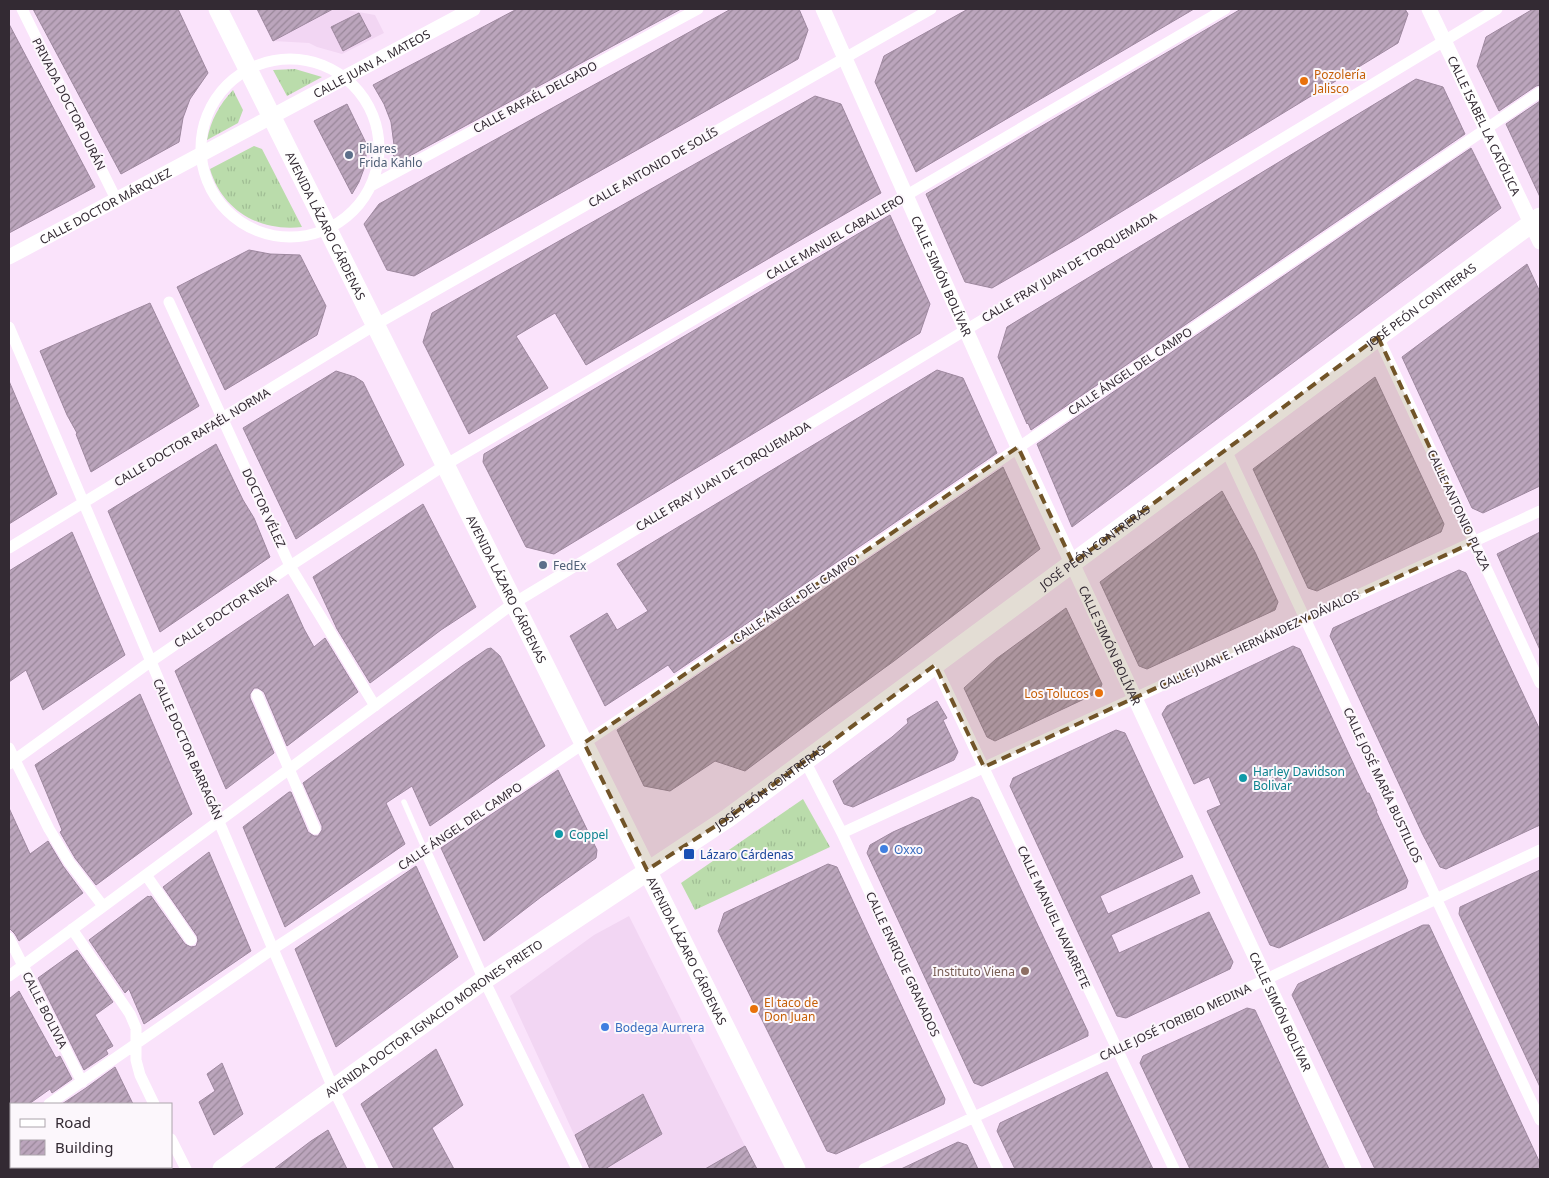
<svg xmlns="http://www.w3.org/2000/svg" width="1549" height="1178" viewBox="0 0 1549 1178" font-family="'Noto Sans',sans-serif">
	<style>
		.built { fill: #f2d6f3 }
		.grass { fill: url(#grass-tufts) }
		.building { fill: url(#building-hatch); stroke: #9e889f }
		.lines { fill: none; stroke-linecap: round; stroke-linejoin: round }
		.service { stroke: #fff; stroke-width: 5.5 }
		.minor { stroke: #fff; stroke-width: 11 }
		.tertiary { stroke: #fff; stroke-width: 15 }
		.primary { stroke: #fff; stroke-width: 19 }
		.marked { fill: #715428; fill-opacity: 0.2; stroke: #715428; stroke-width: 4; stroke-dasharray: 10 6; stroke-linejoin: round }
		.food-dot { fill: #e8710a; stroke: #fcf7fc; stroke-width: 2 }
		.service-dot { fill: #5c6f8a; stroke: #fcf7fc; stroke-width: 2 }
		.culture-dot { fill: #0f9aa8; stroke: #fcf7fc; stroke-width: 2 }
		.shop-dot { fill: #3f7fe0; stroke: #fcf7fc; stroke-width: 2 }
		.transit-dot { fill: #1a4fb4; stroke: #fcf7fc; stroke-width: 2 }
		.education-dot { fill: #8d6e63; stroke: #fcf7fc; stroke-width: 2 }
		.labels { text-anchor: middle; dominant-baseline: central; stroke-width: 4; stroke-linejoin: round; paint-order: stroke }
		.street-label { font-size: 12px; fill: #332a33; stroke: #fcf7fc }
		.food-label { font-size: 12px; fill: #c56008; stroke: #fcf7fc; text-anchor: start }
		.service-label { font-size: 12px; fill: #4e5e75; stroke: #fcf7fc; text-anchor: start }
		.culture-label { font-size: 12px; fill: #0d838f; stroke: #fcf7fc; text-anchor: start }
		.shop-label { font-size: 12px; fill: #366cbe; stroke: #fcf7fc; text-anchor: start }
		.transit-label { font-size: 12px; fill: #164399; stroke: #fcf7fc; text-anchor: start }
		.education-label { font-size: 12px; fill: #785e54; stroke: #fcf7fc; text-anchor: end }
	</style>
	<defs>
		<pattern id="grass-tufts" width="24" height="20" patternUnits="userSpaceOnUse" patternTransform="scale(1.25)"><rect width="24" height="20" fill="#badcab"/><path d="M3 7l-1-3M5 7V3M7 7l1-3M15 17l-1-3M17 17v-4M19 17l1-3" fill="none" stroke="#a0bd94"/></pattern>
		<pattern id="building-hatch" width="6" height="6" patternUnits="userSpaceOnUse" patternTransform="scale(1.25)"><rect width="6" height="6" fill="#bba5bc"/><path d="M-1 1l2-2M0 6l6-6M5 7l2-2" fill="none" stroke="#998799"/></pattern>
	</defs>
	<rect width="100%" height="100%" fill="#fae3fb"/>
	<path class="built" d="M332 9H342L375 15 384 33 342 54 317 47 309 43 273 41Z
		M629 916 745 1146 705 1169H590L510 996 594 935Z"/>
	<path class="grass" d="M295 69 322 77 287 96 273 70Z
		M233 90 243 110 238 123 207 140C211 120 219 105 233 90Z
		M254 146 262 149 302 227C259 232 222 210 210 169Z
		M803 799 830 847 695 910 681 883Z"/>
	<path class="building" d="M33 9H178L208 73 190 99 183 118 179 142 121 174Z
		M257 9H333L273 41Z
		M517 9H681L393 165 394 145 391 122 384 104 373 85Z
		M731 9H799L808 30 798 59 414 276 387 270 364 224 379 204Z
		M968 9H1194L916 172 875 82 884 56Z
		M1241 9H1405L1408 14 1398 43 1075 240 992 288 965 282 926 194Z
		M1533 9H1540V85L1536 86 1499 111 1477 66 1486 37Z
		M359 13 371 36 343 51 331 27Z
		M9 24 95 187 9 233Z
		M1416 79 1443 87 1465 134 1031 430 1028 423 1027 424 998 357 1007 327Z
		M815 96 841 104 881 193 586 365 555 313 516 336 548 388 469 434 423 342 432 313Z
		M1540 101V197L1506 124Z
		M347 104 367 145 365 166 359 182 352 194 314 121Z
		M1471 148 1501 208 1072 527 1037 444Z
		M890 215 930 304 920 333 554 554 526 547 483 462 484 454Z
		M249 250 270 254 300 255 326 306 317 335 225 390 177 287Z
		M1527 264 1540 292V486L1483 513 1472 508 1402 357Z
		M150 303 199 406 91 472 76 434 77 433 67 415 40 351Z
		M937 370 963 378 997 453 674 673 668 665 605 706 570 636 607 613 617 630 648 611 617 564Z
		M336 371 355 377 363 382 404 465 296 539 243 428Z
		M1375 377 1444 524 1441 532 1317 591 1308 588 1253 469Z
		M9 381 57 494 9 524Z
		M216 444 243 500 254 518 270 557 160 632 108 511Z
		M1003 467 1040 549 894 661 825 711 745 771 715 761 670 791 644 786 617 730Z
		M1222 491 1255 552 1278 602 1275 610 1147 669 1139 666 1100 582Z
		M423 504 476 607 441 630 370 683 337 629 313 577Z
		M72 532 125 655 43 710 26 670 9 682V571Z
		M1540 532V650L1497 554Z
		M1459 570 1466 573 1540 730V825L1446 869 1440 867 1423 835 1330 636 1333 628Z
		M288 594 304 629 314 647 325 638 358 692 287 746 264 692 258 688H254L250 694V698L274 753 226 789 175 671Z
		M1066 608 1102 684 1099 692 995 741 987 737 964 688 996 659Z
		M1293 646 1300 649 1367 793H1369L1377 811H1376L1408 881 1406 888 1279 948 1270 945 1207 811 1221 805 1209 777 1194 784 1162 714 1167 706Z
		M491 648 500 656 545 746 430 826 412 786 386 803 405 844 285 927 243 827 289 792H291L308 832 314 836H318L322 830V826L303 783 462 666 487 649Z
		M140 694 192 814 96 885 75 858 60 832 62 830 35 765Z
		M937 701 947 718 943 720 958 752 954 760 853 807 844 804 833 781 892 737 908 723 907 719Z
		M1116 730 1125 733 1183 857 1100 896 1108 914 1192 875 1200 893 1111 935 1119 953 1209 912 1233 962 1230 969 1126 1018 1117 1016 1010 786 1013 778Z
		M558 770 597 850 596 858 541 897 484 941 441 848Z
		M972 797 979 800 1088 1032V1036L982 1086 974 1083 867 853 870 845 893 832Z
		M9 808 30 854 48 841 63 866 83 893 19 941 15 934 9 928Z
		M209 852 251 951 144 1024 129 989 125 993 89 940 148 896 149 897 151 896 185 944 191 947 196 946 198 940 197 936 163 887Z
		M828 864 837 867 945 1099 944 1104 836 1154 827 1151 718 931 724 913Z
		M416 866 458 957 336 1047 295 949Z
		M1540 870V1087L1459 914 1460 907Z
		M1423 925H1429L1437 942 1540 1163V1169H1375L1292 995 1298 984Z
		M77 950 113 1002 95 1015 113 1046 106 1050 108 1054 84 1070 38 978Z
		M19 991 56 1058 60 1056 72 1079 52 1093 50 1089 29 1104H9V999Z
		M1247 1008 1255 1010 1329 1169H1190L1140 1063 1143 1056Z
		M436 1049 463 1105 432 1128 454 1169H394L361 1104Z
		M222 1063 243 1114 214 1135 199 1102 215 1091 207 1074Z
		M115 1067 133 1104H62L86 1088Z
		M1107 1072 1153 1169H1015L997 1131 1000 1123Z
		M643 1094 662 1134 605 1169H590L575 1135Z
		M328 1130 347 1169H274L311 1141Z
		M958 1142 967 1145 978 1169H901Z
		M745 1146 757 1169H705Z"/>
	<g class="lines">
		<path class="service" d="M404 802 425 850"/>
		<path class="minor" d="M22 9 116 199
			M201 148a89 89 0 1 1 178 0a89 89 0 1 1-178 0Z
			M371 186 698 9
			M169 302 290 566 375 706
			M9 327 273 949 333 1088 373 1169
			M1378 337 1540 683
			M1226 450 1540 1120
			M9 548 375 325 931 9
			M935 665 1174 1169
			M257 695 315 829
			M9 748 49 829 69 862 103 906
			M805 761 842 833 998 1169
			M9 764 150 662 290 566 445 465 1225 9
			M842 833 1540 511
			M425 850 484 980 577 1169
			M146 875 191 940
			M72 929 130 1014 136 1028V1060L140 1075 154 1104
			M9 938 82 1082
			M9 976 514 603 1497 9
			M49 1104 273 949 425 850 635 709 1540 92
			M9 1131 11 1129
			M171 1139 186 1169
			M864 1169 1540 850"/>
		<g class="tertiary">
			<path id="s1" d="M823 9 1018 447 1354 1169"/>
			<path id="s2" d="M1429 9 1540 242"/>
			<path id="s3" d="M9 257 473 9"/>
		</g>
		<g class="primary">
			<path id="s4" d="M218 9 796 1169"/>
			<path id="s5" d="M222 1169 484 980 728 818 1540 217"/>
		</g>
	</g>
	<path class="marked" d="M1378 337 1474 542 984 767 935 665 728 818 647 870 584 743 1018 447 1073 563Z"/>
	<g class="food-dot">
		<circle cx="1304" cy="81" r="5"/>
		<circle cx="1099" cy="693" r="5"/>
		<circle cx="754" cy="1009" r="5"/>
	</g>
	<g class="service-dot">
		<circle cx="349" cy="155" r="5"/>
		<circle cx="543" cy="565" r="5"/>
	</g>
	<g class="culture-dot">
		<circle cx="1243" cy="778" r="5"/>
		<circle cx="559" cy="834" r="5"/>
	</g>
	<g class="shop-dot">
		<circle cx="884" cy="849" r="5"/>
		<circle cx="605" cy="1027" r="5"/>
	</g>
	<rect class="transit-dot" x="683" y="848" width="12" height="12" rx="2.5"/>
	<circle class="education-dot" cx="1025" cy="971" r="5"/>
	<g class="labels">
		<g class="street-label">
			<text stroke="none"><textPath href="#s3" startOffset="411">CALLE JUAN A. MATEOS</textPath></text>
			<text transform="translate(535 97) rotate(-28)">CALLE RAFAÉL DELGADO</text>
			<text transform="translate(69 104) rotate(63)">PRIVADA DOCTOR DURÁN</text>
			<text stroke="none"><textPath href="#s2" startOffset="129">CALLE ISABEL LA CATÓLICA</textPath></text>
			<text transform="translate(653 167) rotate(-30)">CALLE ANTONIO DE SOLÍS</text>
			<text stroke="none"><textPath href="#s3" startOffset="109">CALLE DOCTOR MÁRQUEZ</textPath></text>
			<text stroke="none"><textPath href="#s4" startOffset="242">AVENIDA LÁZARO CÁRDENAS</textPath></text>
			<text transform="translate(835 237) rotate(-30)">CALLE MANUEL CABALLERO</text>
			<text transform="translate(1069 267) rotate(-31)">CALLE FRAY JUAN DE TORQUEMADA</text>
			<text stroke="none"><textPath href="#s1" startOffset="292">CALLE SIMÓN BOLÍVAR</textPath></text>
			<text stroke="none"><textPath href="#s5" startOffset="1478">JOSÉ PEÓN CONTRERAS</textPath></text>
			<text transform="translate(1130 371) rotate(-34)">CALLE ÁNGEL DEL CAMPO</text>
			<text transform="translate(192 437) rotate(-31)">CALLE DOCTOR RAFAÉL NORMA</text>
			<text transform="translate(723 476) rotate(-31)">CALLE FRAY JUAN DE TORQUEMADA</text>
			<text transform="translate(264 508) rotate(65)">DOCTOR VÉLEZ</text>
			<text transform="translate(1459 510) rotate(65)">CALLE ANTONIO PLAZA</text>
			<text stroke="none"><textPath href="#s5" startOffset="1072">JOSÉ PEÓN CONTRERAS</textPath></text>
			<text stroke="none"><textPath href="#s4" startOffset="648">AVENIDA LÁZARO CÁRDENAS</textPath></text>
			<text transform="translate(795 599) rotate(-34)">CALLE ÁNGEL DEL CAMPO</text>
			<text transform="translate(225 611) rotate(-34)">CALLE DOCTOR NEVA</text>
			<text transform="translate(1259 640) rotate(-25)">CALLE JUAN E. HERNÁNDEZ Y DÁVALOS</text>
			<text stroke="none"><textPath href="#s1" startOffset="698">CALLE SIMÓN BOLÍVAR</textPath></text>
			<text transform="translate(188 749) rotate(66)">CALLE DOCTOR BARRAGÁN</text>
			<text transform="translate(1383 785) rotate(65)">CALLE JOSÉ MARÍA BUSTILLOS</text>
			<text stroke="none"><textPath href="#s5" startOffset="668">JOSÉ PEÓN CONTRERAS</textPath></text>
			<text transform="translate(460 826) rotate(-34)">CALLE ÁNGEL DEL CAMPO</text>
			<text transform="translate(1054 917) rotate(65)">CALLE MANUEL NAVARRETE</text>
			<text stroke="none"><textPath href="#s4" startOffset="1052">AVENIDA LÁZARO CÁRDENAS</textPath></text>
			<text transform="translate(903 964) rotate(65)">CALLE ENRIQUE GRANADOS</text>
			<text transform="translate(45 1010) rotate(63)">CALLE BOLIVIA</text>
			<text stroke="none"><textPath href="#s1" startOffset="1102">CALLE SIMÓN BOLÍVAR</textPath></text>
			<text stroke="none"><textPath href="#s5" startOffset="260">AVENIDA DOCTOR IGNACIO MORONES PRIETO</textPath></text>
			<text transform="translate(1175 1022) rotate(-25)">CALLE JOSÉ TORIBIO MEDINA</text>
		</g>
		<g class="food-label">
			<text x="1314" y="74">Pozolería<tspan x="1314" dy="14">Jalisco</tspan></text>
			<text x="1089" y="693" text-anchor="end">Los Tolucos</text>
			<text x="764" y="1002">El taco de<tspan x="764" dy="14">Don Juan</tspan></text>
		</g>
		<g class="service-label">
			<text x="359" y="148">Pilares<tspan x="359" dy="14">Frida Kahlo</tspan></text>
			<text x="553" y="565">FedEx</text>
		</g>
		<g class="culture-label">
			<text x="1253" y="771">Harley Davidson<tspan x="1253" dy="14">Bolivar</tspan></text>
			<text x="569" y="834">Coppel</text>
		</g>
		<g class="shop-label">
			<text x="894" y="849">Oxxo</text>
			<text x="615" y="1027">Bodega Aurrera</text>
		</g>
		<g class="transit-label">
			<text x="700" y="854">Lázaro Cárdenas</text>
		</g>
		<g class="education-label">
			<text x="1015" y="971">Instituto Viena</text>
		</g>
	</g>
	<rect width="1549" height="1178" fill="none" stroke="#332a33" stroke-width="20"/>
	<rect x="10" y="1103" width="162" height="65" fill="#fcf7fc" stroke="#aca5ac"/>
	<rect x="20" y="1119" width="25" height="8" fill="#ffffff" stroke="#aca5ac"/>
	<text x="55" y="1128" font-size="15" fill="#332a33">Road</text>
	<rect x="20" y="1140" width="25" height="15" fill="url(#building-hatch)" stroke="#aca5ac"/>
	<text x="55" y="1153" font-size="15" fill="#332a33">Building</text>
</svg>
